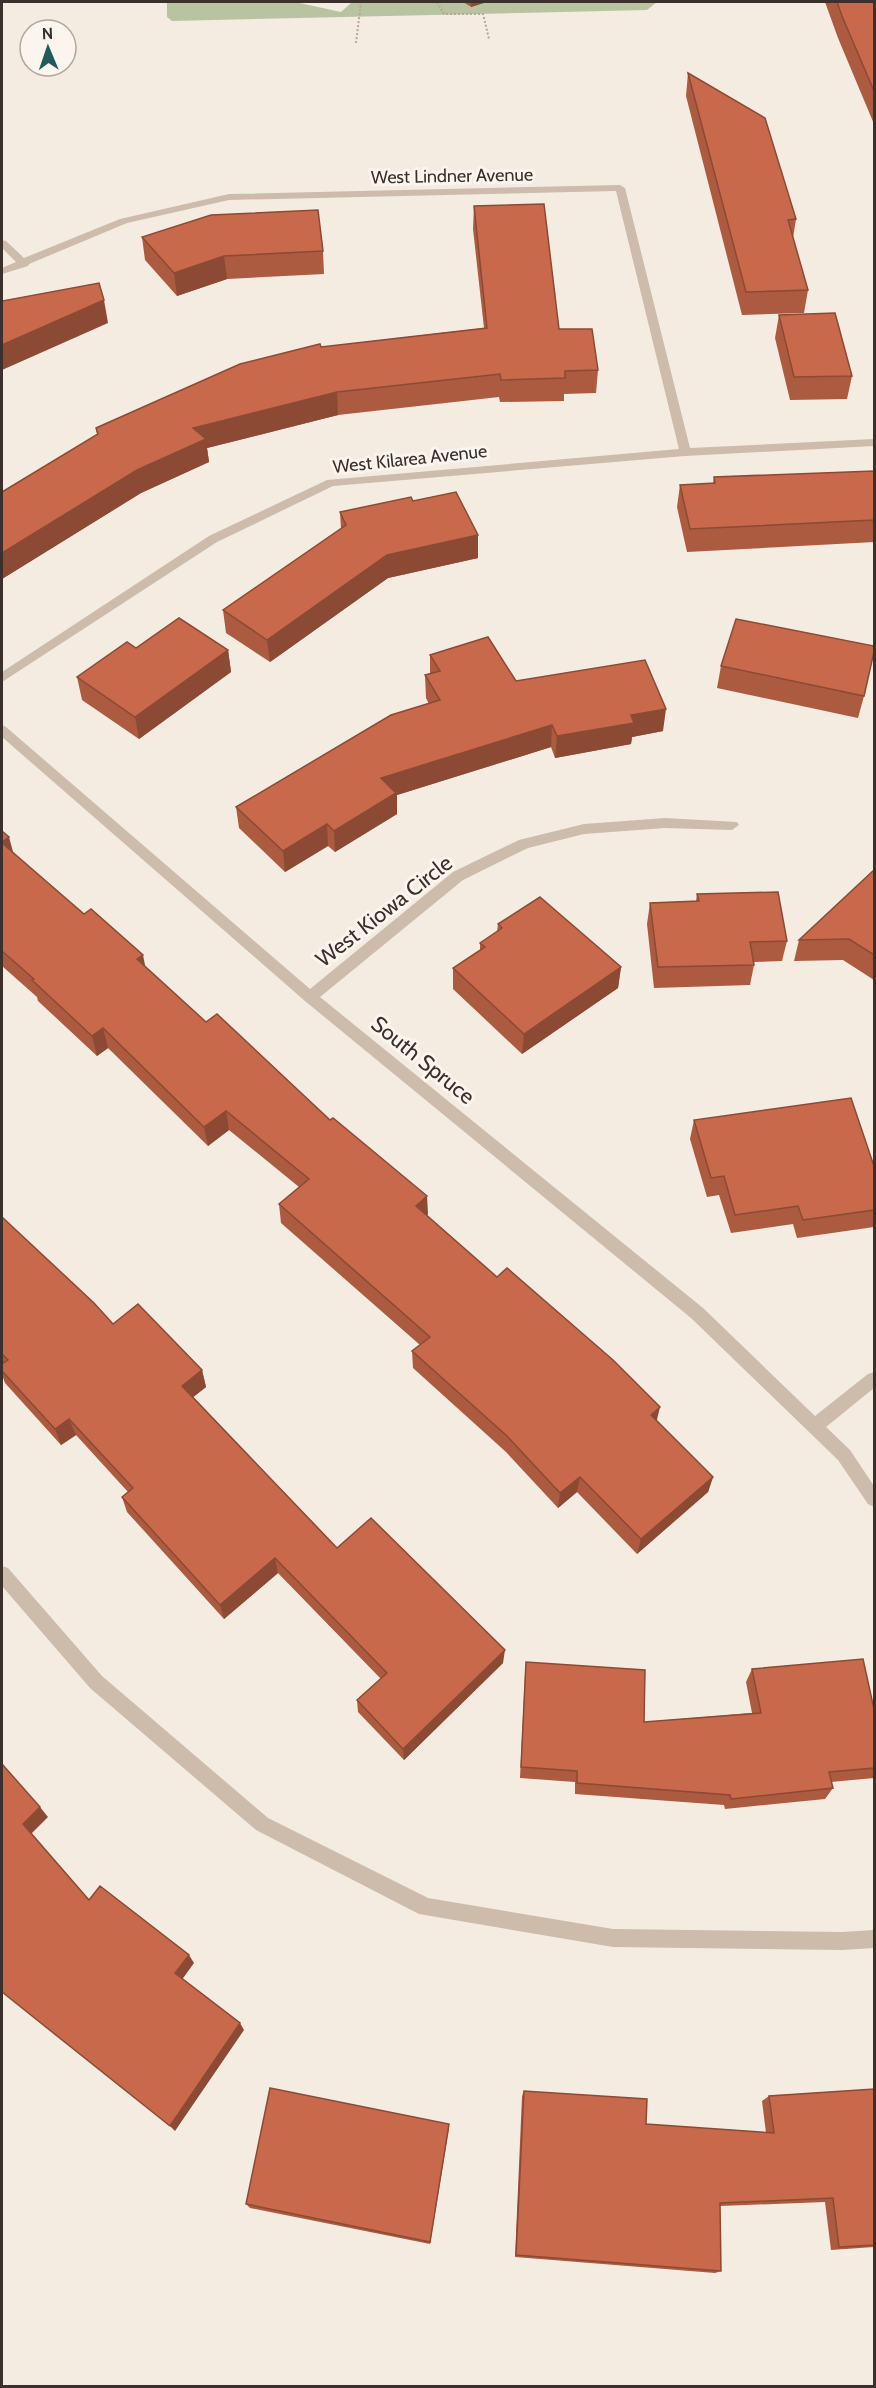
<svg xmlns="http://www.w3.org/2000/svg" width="876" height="2388" viewBox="0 0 876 2388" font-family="Cabin,sans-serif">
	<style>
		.green { fill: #b8c4a0 }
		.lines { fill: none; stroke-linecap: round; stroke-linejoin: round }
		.path { stroke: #b9a596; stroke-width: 2; stroke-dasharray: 2 2; stroke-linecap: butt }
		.minor { fill: #cdbbac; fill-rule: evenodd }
		.wall { fill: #ac5a40 }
		.shaded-wall { fill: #8c4a34 }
		.building { fill: #c8694b; stroke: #8c4a34; stroke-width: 1.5 }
		.labels { text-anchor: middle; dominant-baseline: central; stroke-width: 6; stroke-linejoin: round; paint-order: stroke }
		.far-street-label { font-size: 18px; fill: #3b302b; stroke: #fbf5ee }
		.street-label { font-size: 22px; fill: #3b302b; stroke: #fbf5ee }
	</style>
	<rect width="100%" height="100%" fill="#f4ebe1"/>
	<path class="green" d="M167 2H295L341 12 352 2H463L471 7 487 2H657L647 10 172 21 167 17Z"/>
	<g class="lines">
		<path class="path" d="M437 2 444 14H483L489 39
			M356 43 361 2H364"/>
		<path class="minor" d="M620 185 625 188 690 448 874 439V446L685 456 333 486 217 542 2 682V672L209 536 327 480 679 449 616 191 229 200 127 223 29 264 28 266 2 274V268L16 262 2 248V240L6 241 24 258 120 219 229 194Z
			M2 725 6 727 310 989 453 872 519 840 584 824 665 818 737 822 739 825 732 830 665 828 584 834 528 848 463 880 320 997 703 1308 815 1416 868 1374 874 1372V1388L826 1427 850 1450 874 1486V1507L868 1504 838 1460 691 1318 305 1001 2 737Z
			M2 1566 8 1568 102 1676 268 1818 428 1898 613 1929 842 1932 874 1930V1948L842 1950 613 1947 419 1914 256 1830 90 1688 2 1586Z"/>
	</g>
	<path class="wall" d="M463 2H487L471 7Z
		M825 2H874V124L838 38Z
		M688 73 796 219 793 238 808 290 804 313 742 315 686 96Z
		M474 206 559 329 598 370 596 393 564 394V401L500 402 499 397 338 415 207 448 209 462 141 493 2 579V492L97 435 96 428 321 347 484 328 473 229Z
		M142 237 323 251 324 274 227 279 177 296 145 260Z
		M779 315 852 376 847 399 790 400 775 338Z
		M874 471V542L687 552 677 507 680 485 713 483 714 477Z
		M413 501 478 558 388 578 270 662 226 633 223 610 341 529 340 512Z
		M228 650 231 672 139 739 82 700 77 677Z
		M430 655 516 681 663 731 632 737 631 744 555 758 551 747 397 795V814L335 852 328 846 285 872 239 828 236 807 429 704 426 698 425 675 430 674Z
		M721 666 864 696 858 718 717 688Z
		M2 831 13 853 145 967 206 1022 428 1214 427 1215 657 1421 713 1477 708 1492 637 1554 577 1492 558 1508 506 1452 413 1368 412 1351 420 1345 281 1223 279 1204 299 1187 229 1130 208 1146 108 1048 97 1056 38 1001 37 997 2 966Z
		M874 870V980L843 960 794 961 799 940Z
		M697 894 787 941 782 961 754 962V965L750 985 654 988 647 924 650 903 696 901Z
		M498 924 621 967 618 988 522 1054 453 989V968L480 950V943L497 932Z
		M694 1120 874 1166V1227L797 1238 793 1224 731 1233 719 1195 707 1197 690 1139Z
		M2 1217 113 1324 202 1370 206 1387 193 1397 337 1548 503 1663 404 1760 358 1712 357 1700 381 1679 278 1573 224 1619 127 1512 122 1497 128 1492 76 1435 61 1445 5 1383 2 1375Z
		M526 1662 644 1722 752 1713 746 1682 752 1669 874 1709V1778L831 1782 833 1788 825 1799 725 1809 724 1805 575 1794V1782L520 1778 525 1675Z
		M874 2089V2247L831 2250 825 2202 720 2206 721 2271 715 2273 515 2257 522 2096 524 2091 646 2124 766 2133 762 2101 769 2096Z
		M449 2128 430 2244 250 2208 246 2204Z"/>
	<path class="shaded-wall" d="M471 2H487L471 7Z
		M224 256 227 279 177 296 174 273Z
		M104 300 108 323 2 370V345Z
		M337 392 338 415 207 448 209 462 141 493 2 579V553L193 428Z
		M478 535V558L388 578 270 662 267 640 387 555Z
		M228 650 231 672 139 739 135 717Z
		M666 709 663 731 632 737 631 744 555 758 557 736 631 715Z
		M552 725 551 747 397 795V814L335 852 334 831 381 778Z
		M327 824 328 846 285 872 283 851Z
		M9 837 15 859 2 842Z
		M143 955 147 975 137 959Z
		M621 967 618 988 522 1054 524 1034Z
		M103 1028 108 1048 97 1056 92 1036Z
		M226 1111 229 1130 208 1146 204 1127Z
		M427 1196 428 1214 416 1224V1206Z
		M202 1370 206 1387 187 1402 182 1386Z
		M660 1407 656 1424 651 1415Z
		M69 1419 76 1435 61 1445 55 1429Z
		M580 1477 577 1492 558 1508 560 1493Z
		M713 1477 708 1492 637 1554 641 1539Z
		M275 1558 278 1573 224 1619 220 1605Z
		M505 1650 503 1663 404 1760 403 1749Z
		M40 1807 48 1817 31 1834 23 1824Z
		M189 1955 194 1963 181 1981 175 1973Z
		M240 2023 244 2030 175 2131 170 2126Z"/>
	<path class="building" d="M837 2H874V91L842 16Z
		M688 73 765 118 796 219 788 220 808 290 746 292Z
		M544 204 559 329H592L598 370 565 371V378L501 380 500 374 337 392 193 428 206 439 137 470 2 553V492L98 434 96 428 240 364 320 344 321 347 487 328 474 206Z
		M318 210 323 251 224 256 174 273 142 237 211 215Z
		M99 283 104 300 2 345V301Z
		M835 313 852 376 794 377 779 315Z
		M874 471V520L690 529 680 485 715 483 714 477Z
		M456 492 478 535 387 555 267 640 223 610 346 525 340 512 411 497 413 501Z
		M179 618 228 650 135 717 77 677 127 642 136 648Z
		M736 619 874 646V652L864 696 721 666Z
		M488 637 516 681 645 660 666 709 631 715 634 723 557 736 552 725 381 778 396 793 334 831 327 824 283 851 236 807 391 715 440 700 425 675 440 671 430 655Z
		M2 831 9 837 2 842Z
		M2 843 84 914 91 909 143 955 137 959 206 1022 217 1014 330 1120 333 1118 427 1196 416 1206 497 1277 507 1268 613 1360 660 1407 651 1415 713 1477 641 1539 580 1477 560 1493 507 1436 412 1351 430 1337 279 1204 309 1179 226 1111 204 1127 103 1028 92 1036 32 980 34 979 2 951Z
		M874 870V955L849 939 799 940Z
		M778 892 787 941 750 942 754 965 658 967 650 903 699 901 697 894Z
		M540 897 621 967 524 1034 453 968 485 947 480 943 502 928 498 924Z
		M851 1098 874 1166V1210L803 1220 798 1206 735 1215 724 1176 711 1178 694 1120Z
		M2 1217 94 1303 113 1324 138 1304 202 1370 182 1386 337 1548 371 1518 505 1650 403 1749 357 1700 387 1673 275 1558 220 1605 122 1497 133 1488 69 1419 55 1429 2 1371V1364L8 1360 2 1354Z
		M863 1659 874 1709V1768L829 1772 833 1788 731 1799 730 1795 577 1783V1771L521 1767 526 1662 645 1670 644 1722 761 1713 752 1669Z
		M2 1764 40 1807 23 1824 89 1900 100 1886 189 1955 175 1973 240 2023 170 2126 2 1992Z
		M270 2088 449 2124 430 2242 246 2204Z
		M874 2089V2245L839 2247 833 2198 720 2203 721 2271 516 2255 524 2091 647 2099 646 2124 774 2133 769 2096Z"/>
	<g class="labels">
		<g class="far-street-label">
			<text transform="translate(452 176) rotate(-1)">West Lindner Avenue</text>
			<text transform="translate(410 459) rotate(-6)">West Kilarea Avenue</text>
		</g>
		<g class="street-label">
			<text transform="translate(384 911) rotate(-38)">West Kiowa Circle</text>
			<text transform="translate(423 1060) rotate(39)">South Spruce</text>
		</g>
	</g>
	<rect width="876" height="2388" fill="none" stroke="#3b302b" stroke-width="6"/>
	<g transform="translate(48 48) rotate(358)"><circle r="28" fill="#fbf5ee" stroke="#aea6a0" stroke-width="1.5"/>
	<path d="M0-4.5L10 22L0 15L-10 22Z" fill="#1f5a5e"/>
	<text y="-9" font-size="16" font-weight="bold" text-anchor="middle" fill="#3b302b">N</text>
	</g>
</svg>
